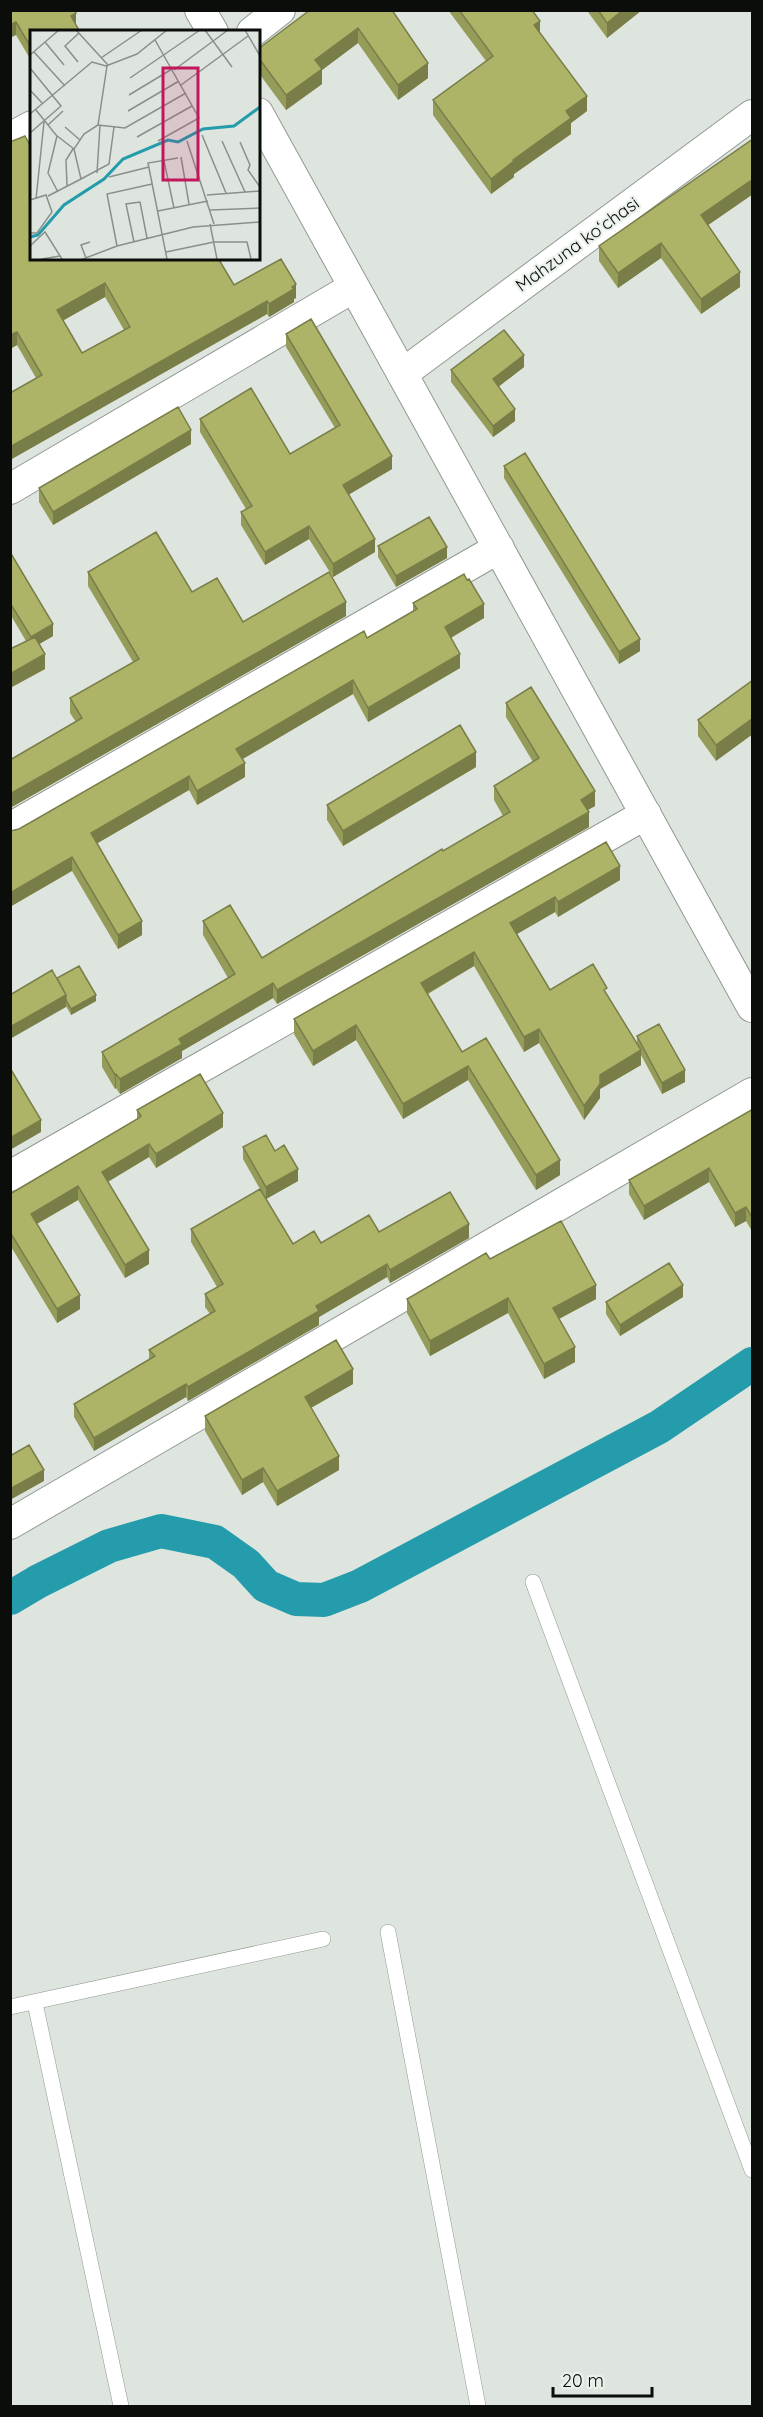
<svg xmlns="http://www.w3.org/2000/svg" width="763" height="2417" viewBox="0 0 763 2417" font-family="Quicksand,sans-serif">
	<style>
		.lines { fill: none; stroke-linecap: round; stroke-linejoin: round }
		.canal { stroke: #249cab; stroke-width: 34 }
		.service-casing { stroke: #929992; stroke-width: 16 }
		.minor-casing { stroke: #929992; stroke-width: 32 }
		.service { stroke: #fff; stroke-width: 15 }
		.minor { stroke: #fff; stroke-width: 30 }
		.wall { fill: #959b59; fill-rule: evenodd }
		.shaded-wall { fill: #797e48 }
		.building { fill: #adb467; stroke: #797e48; stroke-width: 1.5; fill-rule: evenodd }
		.labels { text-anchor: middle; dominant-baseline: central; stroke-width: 4.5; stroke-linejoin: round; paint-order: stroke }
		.street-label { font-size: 18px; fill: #0b0d0b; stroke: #ebf2eb }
		.inset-river { fill: none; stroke: #249cab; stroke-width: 3 }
		.inset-road { fill: none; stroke: #8a8f8a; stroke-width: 1.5 }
		.view { fill: #c2185b; fill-opacity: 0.15; stroke: #c2185b; stroke-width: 3 }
		.inset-edge { fill: none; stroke: #0b0d0b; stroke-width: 3 }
	</style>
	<rect width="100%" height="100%" fill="#dee5de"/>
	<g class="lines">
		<path class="canal" d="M10 1598 37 1582 109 1546 161 1531 215 1542 246 1564 266 1586 296 1599 324 1600 360 1586 659 1427 752 1364"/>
		<g class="service-casing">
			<path id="service" d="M533 1582 752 2170
				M388 1932 478 2406
				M35 2003 121 2406
				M10 2007 323 1939"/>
		</g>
		<g class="minor-casing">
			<path id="minor" d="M200 10 213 32
				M252 32 280 10
				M258 113 752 1007
				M10 138 32 126
				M402 374 752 115
				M10 489 354 287
				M10 828 499 548
				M10 1176 646 814
				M10 1524 752 1093"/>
		</g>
		<use href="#service" class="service"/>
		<use href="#minor" class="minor"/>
	</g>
	<path class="wall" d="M10 10 76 24 32 32V62L16 35Z
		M392 10 428 78 398 100 358 43 322 70V84L286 110 258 72V49Z
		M448 10H532L540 33 587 111 571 123V134L514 174V177L491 194 433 115V100L486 61Z
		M588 10H642L607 38 588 12Z
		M753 139V194L708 225 740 287 701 314 661 258 618 288 599 261V246Z
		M10 142 32 258 234 285 296 298 294 299V302L269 317 267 314 10 460V393L36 378 17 345 10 349ZM105 297 124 330 82 353 63 320Z
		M286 334 392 469 348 495 375 552 333 577 309 539 265 565 241 525V512L246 509 200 432V419L290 454 335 428 286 347Z
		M524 367 498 387 515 421 493 437 451 382V370Z
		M191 444 53 525 39 502V488Z
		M504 466 640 651 619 664 504 478Z
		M378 546 447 558 396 587 378 557Z
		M10 552 53 636 39 644 45 669 10 688V649L26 641 10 614Z
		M88 572 192 592 243 622 346 616 10 808V760L76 722 70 713V698L133 662 88 586Z
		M413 603 484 618 451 638 460 668 368 722 353 694 242 759 245 777 197 805 189 790 97 843 142 935 118 949 72 871 19 829 367 638 413 611Z
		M753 680 716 761 698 736V720Z
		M506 703 595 806 587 810 589 827 277 1004 273 998 182 1051V1058L120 1094 116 1088 115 1089 102 1067V1052L228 978 203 935V921L262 958 503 816 494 800V786L533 762 506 717Z
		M476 767 343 846 327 820V805Z
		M606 842 620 880 558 917 555 912 517 934 550 990 607 995 637 1044V1036L685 1082 662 1094 641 1055V1065L600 1089V1098L584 1120 539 1043 524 1052 474 966 428 994 462 1052 560 1175 536 1190 468 1080 403 1119 356 1040 313 1066 294 1034V1019Z
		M57 978 96 1001 71 1015 66 1006V1007Z
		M753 1109V1233L746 1221 735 1227 709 1182 644 1220 629 1194V1180Z
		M137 1110 223 1127 156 1168 149 1157 108 1182 149 1264 125 1278 78 1200 37 1224 80 1309 57 1323 10 1245V1194L137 1119Z
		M243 1147 275 1151 298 1181 266 1199 293 1244 321 1243 379 1232 469 1238 390 1283 387 1277 319 1317V1325L188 1401 186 1397 94 1451 74 1417V1404L149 1360V1350L210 1314 205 1307V1294L217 1287 191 1242V1229L260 1189 243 1159Z
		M490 1259 596 1299 559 1319 575 1362 544 1379 508 1313 430 1356 407 1313V1299Z
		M683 1297 620 1336 606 1314V1302Z
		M353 1384 311 1408 339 1470 277 1506 263 1482 242 1495 205 1431V1416Z"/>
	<path class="shaded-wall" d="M623 10H642L607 38V23Z
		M76 13V27L71 16Z
		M540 21V37L534 25Z
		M16 22V35L10 38V25Z
		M358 28V43L322 70V84L286 110V95L315 60Z
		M428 63V78L398 100V85Z
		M587 96V111L571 123V134L514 174V177L491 194V179L566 111Z
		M753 179V194L701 230V215Z
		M661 243V258L618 288V273Z
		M740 272V287L701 314V299Z
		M105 283V297L57 324V310Z
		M296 284V298L294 299V302L269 317V304Z
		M267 301V314L10 460V447Z
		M17 332V345L10 349V335Z
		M524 355V367L493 391V379Z
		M515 409V421L493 437V426Z
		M191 430V444L53 525V512Z
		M392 456V469L343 498V485Z
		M309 526V539L265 565V552Z
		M375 539V552L333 577V564Z
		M447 547V558L396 587V576Z
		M346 602V616L10 808V794Z
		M484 604V618L445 641V627Z
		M53 624V636L31 649V637Z
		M640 639V651L619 664V652Z
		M45 654V669L10 688V674Z
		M460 654V668L368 722V708Z
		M353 680V694L236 763V749Z
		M753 718V734L716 761V745Z
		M476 752V767L343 846V831Z
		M245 763V777L197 805V791Z
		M189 776V790L91 847V833Z
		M595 791V806L581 814V800Z
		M589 812V827L277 1004V990Z
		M72 857V871L10 907V893Z
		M620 866V880L558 917V902Z
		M555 897V912L510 938V923Z
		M142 921V935L118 949V935Z
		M474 952V966L421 997V983Z
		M273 983V998L182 1051V1058L120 1094V1079L179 1039Z
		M66 995V1007L10 1039V1027Z
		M96 995V1001L71 1015V1009Z
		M356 1025V1040L313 1066V1051Z
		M539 1029V1043L524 1052V1037Z
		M641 1050V1065L600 1089V1098L584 1120V1106L600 1075Z
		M468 1066V1080L403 1119V1104Z
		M685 1070V1082L662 1094V1083Z
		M116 1074V1088L115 1089V1075Z
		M223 1113V1127L156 1168V1154Z
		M41 1120V1132L10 1150V1138Z
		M149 1144V1157L102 1185V1172Z
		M560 1160V1175L536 1190V1175Z
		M709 1168V1182L644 1220V1206Z
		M298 1169V1181L266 1199V1187Z
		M78 1186V1200L31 1227V1214Z
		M746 1207V1221L735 1227V1213Z
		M469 1224V1238L390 1283V1270Z
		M149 1250V1264L125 1278V1265Z
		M387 1264V1277L319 1317V1325L188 1401V1387L316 1306Z
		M596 1285V1299L553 1322V1308Z
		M683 1285V1297L620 1336V1325Z
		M80 1295V1309L57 1323V1309Z
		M508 1298V1313L430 1356V1341Z
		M575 1347V1362L544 1379V1364Z
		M353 1369V1384L305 1411V1397Z
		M186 1384V1397L94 1451V1438Z
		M339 1456V1470L277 1506V1491Z
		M263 1468V1482L242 1495V1480Z
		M44 1470V1481L10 1500V1489Z"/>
	<path class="building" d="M10 10H74L76 13 71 16 80 32H32V49L16 22 10 25Z
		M310 10H392L428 63 398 85 358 28 315 60 322 69 286 95 258 57V49Z
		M459 10H532L540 21 534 25 587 96 566 111 571 118 513 160 514 161 491 179 433 100 493 56Z
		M598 10H623L607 23Z
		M25 136 30 145 32 144V258H218L234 285 281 259 296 284 292 287 294 289 269 304 267 301 10 447V393L42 375 17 332 10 335V142ZM105 283 130 327 82 353 57 310Z
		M753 139V179L701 215 740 272 701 299 661 243 618 273 599 246Z
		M311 319 392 456 343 485 375 539 333 564 309 526 265 552 241 512 252 506 200 419 251 388 290 454 340 425 286 334Z
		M504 330 524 355 493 379 515 409 493 426 451 370Z
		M178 407 191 430 53 512 39 488Z
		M525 453 640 639 619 652 504 466Z
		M429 517 447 547 396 576 378 546Z
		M156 532 192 592 217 578 243 622 329 572 346 602 10 794V760L82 718 70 698 139 659 88 572Z
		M10 552 53 624 31 637 10 603Z
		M464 574 467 580 469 579 484 604 445 627 460 654 368 708 353 680 236 749 245 763 197 791 189 776 91 833 142 921 118 935 72 857 10 893V831L19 829 364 631 367 638 417 609 413 603Z
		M35 637 45 654 10 674V649Z
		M753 680V718L716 745 698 720Z
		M531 687 595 791 581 800 589 812 277 990 273 983 179 1039 182 1044 120 1079 116 1074 115 1075 102 1052 235 974 203 921 230 905 262 958 442 849 443 851 510 812 494 786 539 758 506 703Z
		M460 725 476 752 343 831 327 805Z
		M606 842 620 866 558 902 555 897 510 923 550 990 593 964 607 988 604 990 641 1050 600 1075V1084L584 1106 539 1029 524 1037 474 952 421 983 462 1052 486 1038 560 1160 536 1175 468 1066 403 1104 356 1025 313 1051 294 1019Z
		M79 966 96 995 71 1009 66 1000V995L57 978Z
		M52 970 66 995 10 1027V995Z
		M659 1024 685 1070 662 1083 637 1036Z
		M10 1068 41 1120 10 1138Z
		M200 1074 223 1113 156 1154 149 1144 102 1172 149 1250 125 1265 78 1186 31 1214 80 1295 57 1309 10 1232V1194L139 1118 141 1116 137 1110Z
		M753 1109V1219L746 1207 735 1213 709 1168 644 1206 629 1180Z
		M266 1135 275 1151 284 1145 298 1169 266 1187 243 1147Z
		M260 1189 293 1244 314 1231 321 1243 369 1215 379 1232 450 1192 469 1224 390 1270 387 1264 316 1306 319 1311 188 1387 186 1384 94 1438 74 1404 155 1356 149 1350 215 1311 205 1294 223 1284 191 1229Z
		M561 1221 596 1285 553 1308 575 1347 544 1364 508 1298 430 1341 407 1299 486 1253 490 1259Z
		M669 1263 683 1285 620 1325 606 1302Z
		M336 1340 353 1369 305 1397 339 1456 277 1491 263 1468 242 1480 205 1416Z
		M29 1445 44 1470 10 1489V1456Z"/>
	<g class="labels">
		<g class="street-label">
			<text transform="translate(577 244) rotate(-36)">Mahzuna koʻchasi</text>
		</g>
	</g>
	<g transform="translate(30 30)">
		<rect width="230" height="230" fill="#dee5de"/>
		<path class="inset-river" d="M0 207 8 205 34 175 74 149 93 129 138 110 148 112 173 99 204 96 230 77"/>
		<path class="inset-road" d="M46 0 78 35M175 0 202 37M215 0 230 26M125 10 169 88 128 111M15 12 34 35M4 22 35 56M0 25 29 0M71 28 112 0M48 32 35 16 49 3M0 38 31 76 0 103M144 40 198 0M100 48 170 0M151 55 218 6M0 60 13 74M99 65 142 39M6 80 26 105 44 119 54 104 68 95 77 36M98 81 149 51M0 84 62 32 76 36 107 24 137 0M18 95 33 81M68 95 95 98 156 63M35 97 50 110M172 105 196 163M27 106 18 143 28 162M107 107 162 76M157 111 184 194M192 111 215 162M210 112 220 135 218 140 230 157M151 127 159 174M134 131 144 178M67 143 70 95M79 147 119 137M51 149 79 134 84 97M37 156 36 130 43 119M177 165 230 161M18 166 51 149 44 119M6 169 14 92M0 170 16 165 22 182 7 203H0M180 180 230 178M128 181 178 171M180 194 187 229M104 212 96 174 110 172 117 208M0 216 15 202 32 229M87 216 77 164 122 154M136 222 184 212H217L221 229M56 228 51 215 60 212M12 229 30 226M53 229 87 216 163 197 230 192M137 229 118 133 148 128"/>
		<path class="view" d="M133 38H168V150H133Z"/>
		<rect width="230" height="230" class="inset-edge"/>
	</g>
	<rect width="763" height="2417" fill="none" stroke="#0b0d0b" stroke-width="24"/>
	<path d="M553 2387v9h99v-9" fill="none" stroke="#0b0d0b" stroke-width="3"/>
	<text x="562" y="2387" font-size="18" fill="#0b0d0b" stroke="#ebf2eb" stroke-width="4.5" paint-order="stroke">20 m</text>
</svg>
